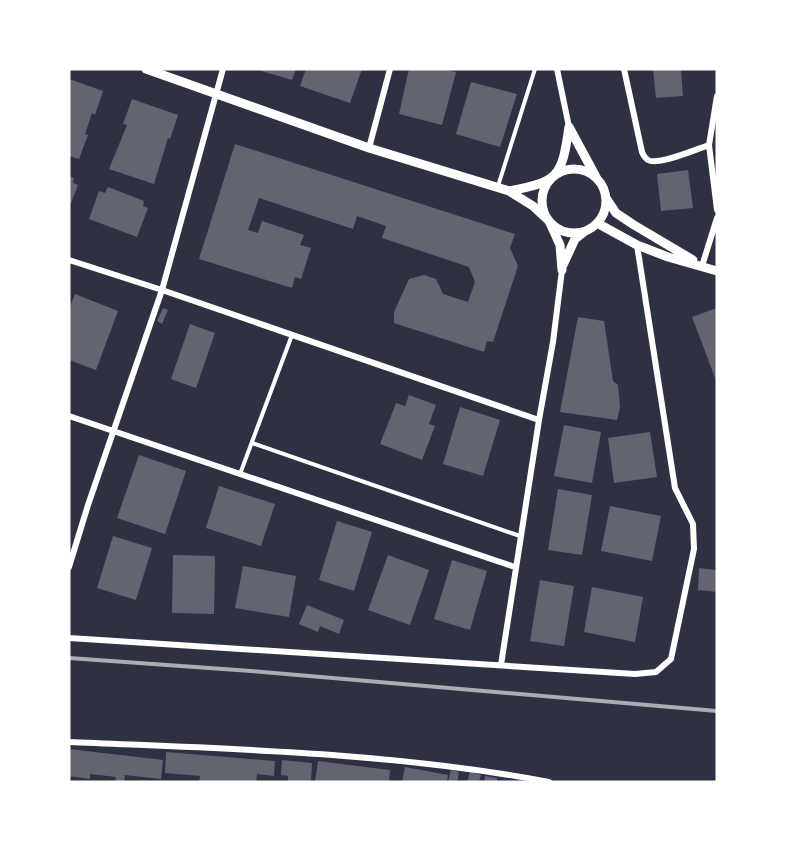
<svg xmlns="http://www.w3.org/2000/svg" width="786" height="851" viewBox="0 0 786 851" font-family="'Archivo Narrow',sans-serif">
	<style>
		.building { fill: #626471 }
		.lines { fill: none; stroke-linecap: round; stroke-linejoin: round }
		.service { stroke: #fff; stroke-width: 4 }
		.minor { stroke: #fff; stroke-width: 6 }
		.secondary { stroke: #fff; stroke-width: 9 }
		.rail { stroke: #abadb3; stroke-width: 4 }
	</style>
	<rect width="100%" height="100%" fill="#2d3142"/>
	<path class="building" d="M255 69H296L292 80Z
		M306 69H362L350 103 300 86Z
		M409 69H442L456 72 442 125 399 114Z
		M653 69H681L683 96 656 98Z
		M69 79 103 91 95 115 92 113 85 134 88 135 79 159 69 156Z
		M471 82 517 94 500 147 456 134Z
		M132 99 178 115 170 139 168 138 154 184 109 169 127 125 123 124Z
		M235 144 515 234 510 248 518 266 493 342 487 341 484 352 394 323V312L409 279 424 275 436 279 443 294 468 302 475 282 469 267 382 238 386 226 357 216 353 229 259 198 248 230 258 233 262 221 304 235 300 245 311 248 301 279 295 277 292 288 199 259Z
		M688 170 693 208 661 211 657 174Z
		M69 176 74 178 73 183 78 185 69 208Z
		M108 187 144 201 143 206 148 208 137 237 89 219 99 191 105 193Z
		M75 294 118 311 96 370 69 360V309Z
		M163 308 168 310 162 324 157 321Z
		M717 308V383L692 317Z
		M578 317 604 321 613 381 618 385 620 407 617 420 560 412Z
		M190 324 215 333 196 388 171 379Z
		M409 395 436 405 429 424 435 426 422 460 380 444 396 403 405 406Z
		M460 407 500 420 483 476 443 464Z
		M564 425 601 432 592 483 554 476Z
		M650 432 657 477 614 483 608 438Z
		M139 455 186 471 165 534 117 518Z
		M219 486 275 504 261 546 206 528Z
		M558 489 592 495 582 555 548 550Z
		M610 506 661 516 652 561 601 551Z
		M337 521 372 532 354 591 319 580Z
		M113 536 152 548 136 600 97 588Z
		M173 555 215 556 214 614 172 613Z
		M388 555 429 570 410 625 368 610Z
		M452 560 487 571 470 630 434 619Z
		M243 566 296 576 289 617 235 608Z
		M699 568 717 570V592L698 590Z
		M540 580 574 586 564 646 530 641Z
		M592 587 643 597 635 642 584 632Z
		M307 605 344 620 339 634 320 626 318 632 299 624Z
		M69 749 163 760 161 779 125 775 124 782H115L116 777 90 774V779L69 776Z
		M166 752 275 761 274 776 257 774 256 782H199L200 776 165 773Z
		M282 760 312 763 311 782H288V776L281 775Z
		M318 761 390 770 389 782H315Z
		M405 767 448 775 447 782H402Z
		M451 770 459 772 457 782H448Z
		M470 772 481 775 479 782H467Z
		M485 776 497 778V782H484Z"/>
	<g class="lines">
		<path class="service" d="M498 186 535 69
			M252 443 520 536
			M240 474 292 335"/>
		<path class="minor" d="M557 69 569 127
			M624 69 642 152C643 155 646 159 648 160 658 166 697 149 709 145
			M717 96 709 145 717 210
			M369 148 390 69
			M69 260 162 290 539 420
			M702 266 717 218
			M69 416 515 567
			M69 567 88 505 162 290 223 69
			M69 638 635 674 656 672 671 659 694 549 693 524 675 488 637 245
			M501 665 539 420 553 342 562 270
			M69 742C229 749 391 752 549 782"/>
		<path class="secondary" d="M146 69 369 148 509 191 533 206 549 221 560 245 562 270
			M569 127 596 177
			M542 201a32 32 0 1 1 64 0a32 32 0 1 1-64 0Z
			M509 191C559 182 562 176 569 127
			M606 198 616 213 634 225 693 260
			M597 223 637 245 668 257 717 271
			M563 265 575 239 584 232"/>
		<path class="rail" d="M69 658 251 671 717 711"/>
	</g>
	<rect width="786" height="851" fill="none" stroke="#ffffff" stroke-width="141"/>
</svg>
